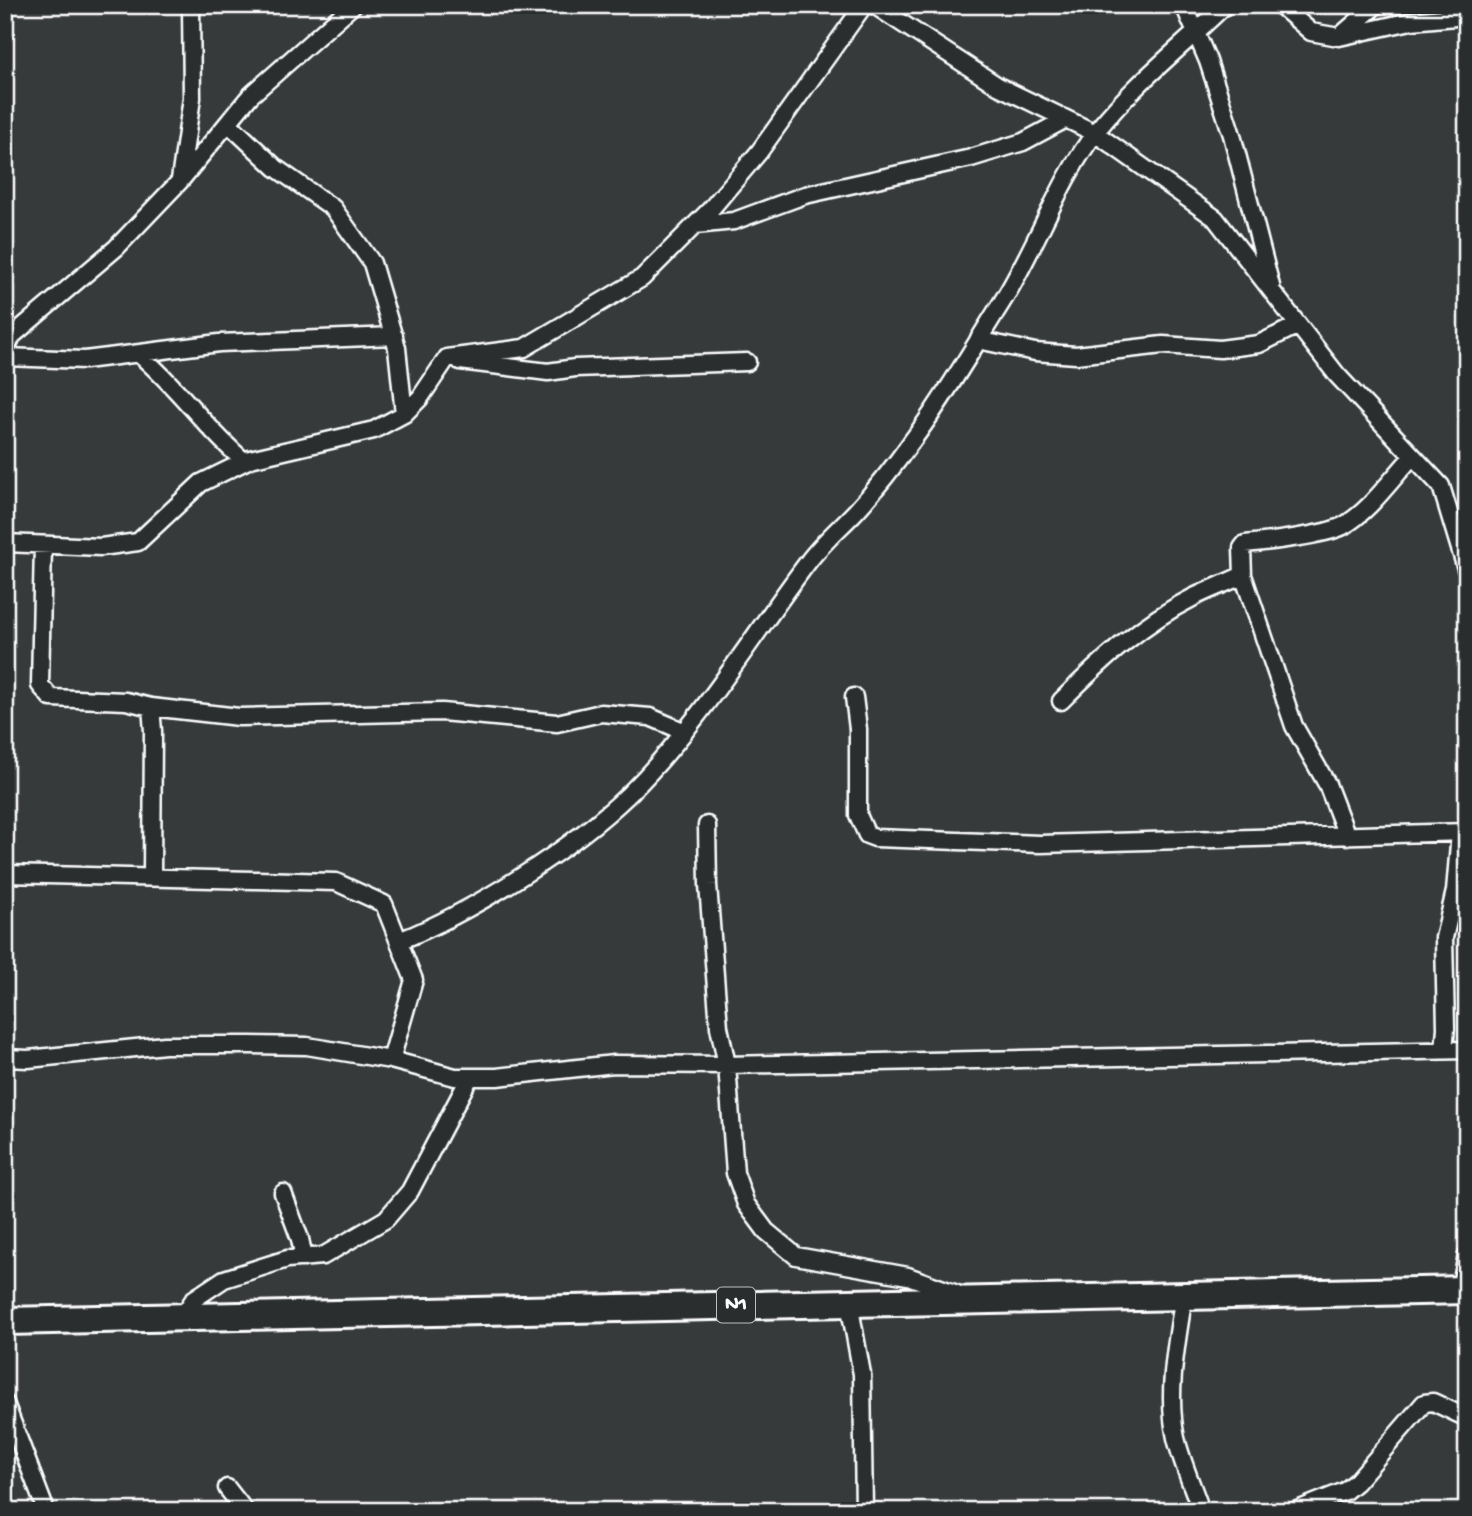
<svg xmlns="http://www.w3.org/2000/svg" width="1472" height="1516" viewBox="0 0 1472 1516" font-family="'Gochi Hand',sans-serif">
	<style>
		.lines { fill: none; stroke-linecap: round; stroke-linejoin: round }
		.minor-casing { stroke: #fff; stroke-width: 21 }
		.trunk-casing { stroke: #fff; stroke-width: 32 }
		.minor { stroke: #2a2d2e; stroke-width: 16 }
		.trunk { stroke: #2a2d2e; stroke-width: 26 }
		.labels { text-anchor: middle; dominant-baseline: central; stroke-width: 5; stroke-linejoin: round; paint-order: stroke }
		.shield { fill: #2a2d2e; stroke: #bfc0c0; stroke-width: 2 }
		.shield-label { font-size: 21px; font-weight: bold; fill: #fff }
	</style>
	<rect width="100%" height="100%" fill="#373a3b"/>
	<filter id="ink" filterUnits="userSpaceOnUse"><feTurbulence type="fractalNoise" baseFrequency=".0143" numOctaves="2"/><feDisplacementMap in="SourceGraphic" scale="14" xChannelSelector="R" yChannelSelector="G"/><feConvolveMatrix kernelMatrix="1 2 1 2 8 2 1 2 1" color-interpolation-filters="sRGB"/></filter>
	<g filter="url(#ink)">
		<g class="lines">
			<g class="minor-casing">
				<path id="minor" d="M874 5 998 86 1095 133 1215 218 1337 375 1441 486 1467 572
					M1184 5 1208 61 1232 135 1271 286
					M1280 5 1311 32 1339 37 1376 5
					M1339 37 1411 21 1467 16
					M228 123 276 168 333 208 372 263 397 348 404 414
					M180 180 192 98 191 5
					M695 225 734 221 805 195 971 158 1023 142 1066 119
					M978 340 1035 352 1076 355 1163 345 1220 349 1259 344 1298 325
					M5 351 12 336 116 248 180 181 250 96 353 5
					M140 355C178 387 206 429 244 461
					M5 357 85 360 219 343 394 336
					M460 361 548 372 575 368 747 362
					M5 543 101 547 138 542 201 483 250 459 374 430 404 414 420 398 447 358 524 348 642 278 710 210 759 152 864 5
					M43 545 40 685 51 698 126 701 151 707 153 731 152 876
					M854 697 858 729V815L867 835 875 838 1040 844 1467 832
					M1061 701C1101 661 1142 623 1194 597 1210 589 1227 583 1243 575
					M151 707 239 717 442 712 557 723 601 713 650 717 683 731
					M707 825 708 885 719 1027 727 1065 735 1173 746 1204 766 1231 796 1256 908 1276 960 1295
					M1347 836 1327 784 1294 726 1243 575 1242 548 1245 544C1267 542 1325 535 1343 526 1370 511 1392 478 1413 456
					M5 874 336 882 384 904 414 980 391 1060
					M399 941C472 912 572 849 629 794 698 726 750 639 808 562 822 543 840 528 856 511 876 489 895 465 912 441 945 397 973 348 1002 302 1036 248 1059 179 1098 129 1136 82 1182 47 1225 5
					M1444 1050 1446 1028 1444 938 1455 891 1460 833
					M5 1058 28 1059 165 1045H250L307 1046 391 1060 455 1077H497L614 1064 727 1065 1467 1050
					M283 1193 300 1239 304 1258
					M1460 1290 1467 1255
					M1184 1295C1177 1341 1166 1393 1176 1438 1182 1463 1193 1487 1201 1511
					M849 1303 862 1374 864 1511
					M182 1317 194 1299 224 1279 287 1259 323 1256 386 1219 410 1191 470 1077
					M5 1403 46 1511
					M227 1488 245 1511
					M1295 1511 1345 1491 1356 1482 1424 1403 1433 1402 1467 1418"/>
			</g>
			<g class="trunk-casing">
				<path id="trunk" d="M5 1321 1467 1290"/>
			</g>
			<use href="#minor" class="minor"/>
			<use href="#trunk" class="trunk"/>
		</g>
	</g>
	<g class="labels">
		<rect class="shield" x="717" y="1287.5" width="38" height="35" rx="5"/>
		<g class="shield-label">
			<text x="736" y="1305">N1</text>
		</g>
	</g>
	<rect width="1472" height="1516" fill="none" stroke="#2a2d2e" stroke-width="28"/>
	<rect x="14" y="14" width="1444" height="1488" fill="none" stroke="#fff" stroke-width="2.5" filter="url(#ink)"/>
</svg>
